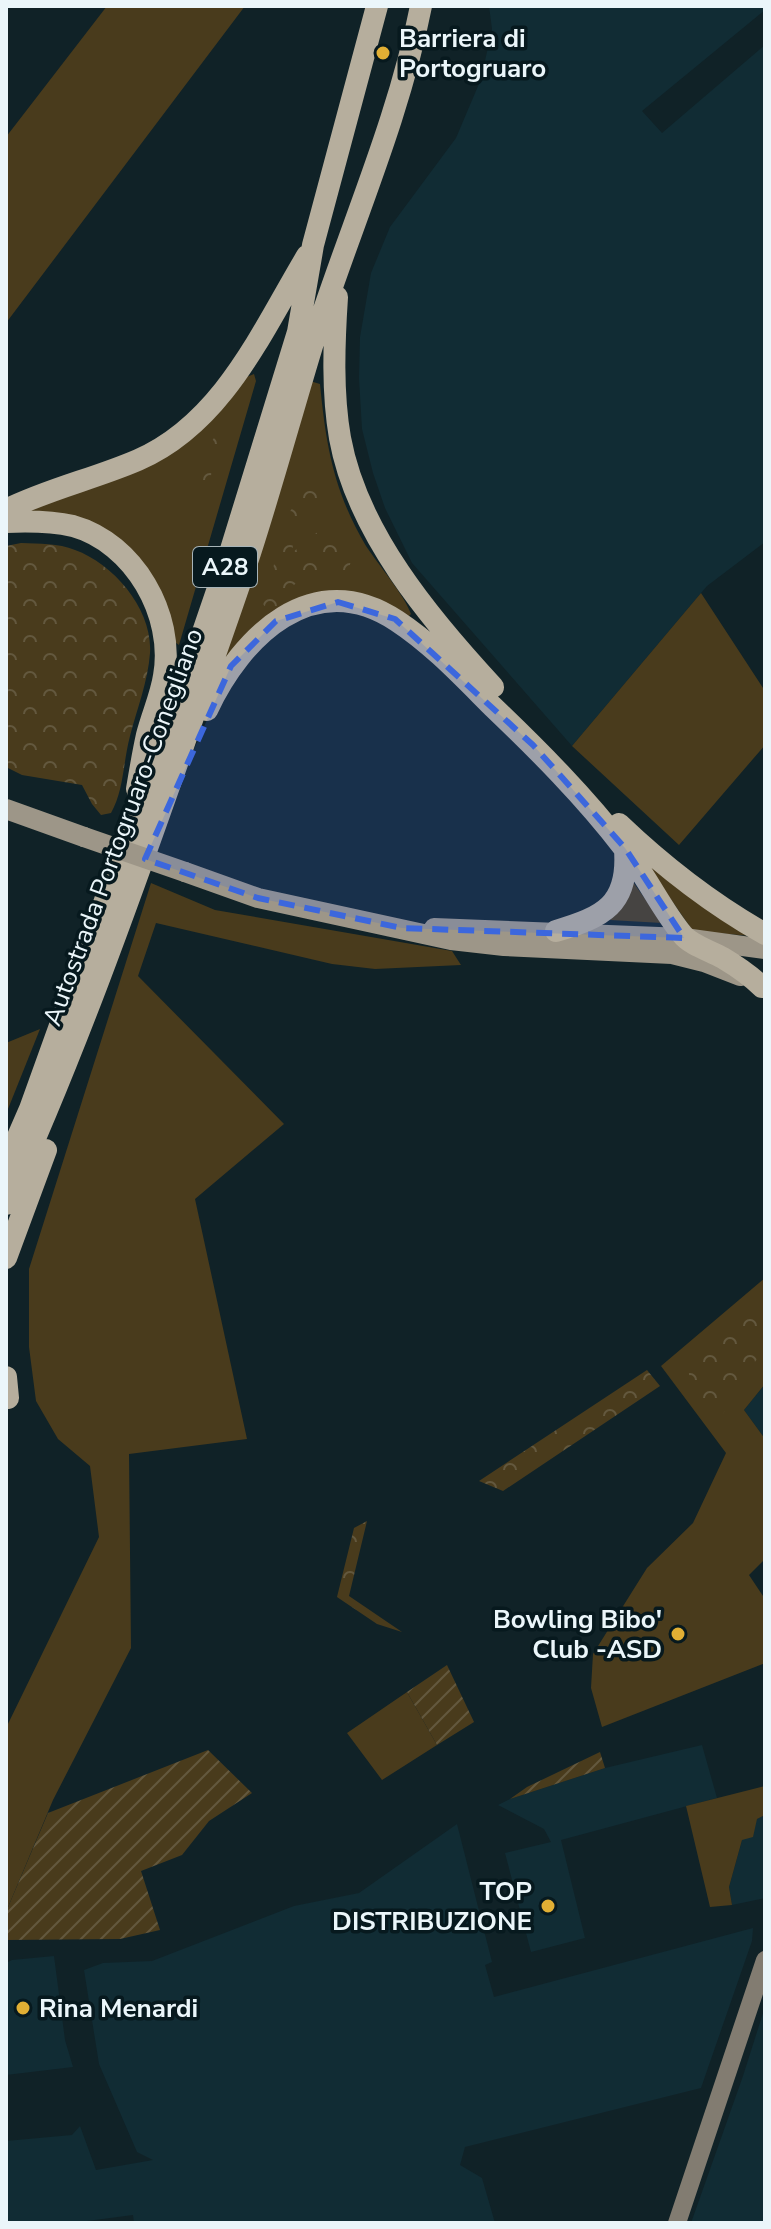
<svg xmlns="http://www.w3.org/2000/svg" width="771" height="2229" viewBox="0 0 771 2229" font-family="'Nunito Sans',sans-serif">
	<style>
		.built { fill: #112c34 }
		.grass { fill: #493b1c }
		.forest { fill: url(#forest-crowns) }
		.garden { fill: url(#garden-furrows) }
		.lines { fill: none; stroke-linecap: round; stroke-linejoin: round }
		.secondary { stroke: #827c71; stroke-width: 18 }
		.primary { stroke: #9d9688; stroke-width: 20 }
		.highway { stroke: #b6ae9d; stroke-width: 22 }
		.primary-bridge { stroke: #9d9688; stroke-width: 20 }
		.marked { fill: #3c67dd; fill-opacity: 0.2; stroke: #3c67dd; stroke-width: 6; stroke-dasharray: 16 10; stroke-linejoin: round }
		.poi-dot { fill: #e1af34; stroke: #07191e; stroke-width: 3 }
		.labels { text-anchor: middle; dominant-baseline: central; stroke-width: 7; stroke-linejoin: round; paint-order: stroke }
		.shield { fill: #07191e; stroke: #a7b4b8; stroke-width: 2 }
		.shield-label { font-size: 24px; font-weight: bold; fill: #ebf6fa }
		.poi-label { font-size: 26px; font-weight: bold; fill: #ebf6fa; stroke: #07191e; text-anchor: start }
		.street-label { font-size: 26px; fill: #ebf6fa; stroke: #07191e }
	</style>
	<defs>
		<pattern id="forest-crowns" width="20" height="18" patternUnits="userSpaceOnUse" patternTransform="scale(2)"><rect width="20" height="18" fill="#493b1c"/><path d="M2 6a3 3 0 1 1 6 0M12 15a3 3 0 1 1 6 0" fill="none" stroke="#63583e"/></pattern>
		<pattern id="garden-furrows" width="10" height="10" patternUnits="userSpaceOnUse" patternTransform="scale(2)"><rect width="10" height="10" fill="#493b1c"/><path d="M-1 1l2-2M0 10L10 0M9 11l2-2" fill="none" stroke="#63583e"/></pattern>
	</defs>
	<rect width="100%" height="100%" fill="#102227"/>
	<path class="built" d="M489 6H765V10L642 111 662 133 765 45V542L707 586 572 746 412 563 385 508 373 473 362 429 359 378 360 337 371 273 390 227 456 138 481 79 492 29Z
		M765 1384V1439L744 1410Z
		M702 1745 717 1798 561 1840 585 1938 531 1952 505 1853 551 1842 544 1829 498 1805 510 1799 605 1768Z
		M765 1815V1898L732 1905 729 1887 742 1840 757 1819Z
		M457 1824 492 1962 485 1965 494 1997 753 1928 752 1941 701 2088 465 2147 460 2165 482 2178 495 2223H134L133 2215 72 2223H6V2141L72 2135 80 2126 96 2170 153 2160 137 2152 99 2064 84 1970 103 1963 152 1961 294 1906 359 1893Z
		M54 1956 65 2040 73 2067 6 2075V1963L12 1960Z
		M764 2010 765 2223H691L743 2076Z"/>
	<path class="grass" d="M107 6H245L6 323V137Z
		M254 374 256 381 179 645 169 638 135 562 30 513 28 504 93 485 244 378Z
		M310 381 320 384C326 446 334 492 366 546 378 564 405 596 411 614L407 618 346 595 222 660Z
		M701 593 765 691V745L679 845 572 746Z
		M644 861 751 936 693 931Z
		M633 882 662 923 610 920 623 906Z
		M151 883 215 910 452 951 461 965 375 969 332 964 156 923 138 976 284 1124 195 1199 247 1439 129 1454 131 1648 53 1800 6 1912V1728L99 1537 90 1466 58 1439 36 1401 29 1347V1269Z
		M40 1029 6 1114V1043Z
		M765 1278V1384L744 1410 765 1439V1559L749 1575 765 1599V1663L602 1727 591 1688 593 1654 647 1568 693 1523 726 1453 661 1366Z
		M407 1692 437 1745 382 1780 347 1733Z
		M765 1786V1815L757 1819 753 1837 742 1840 729 1887 732 1905 710 1907 686 1806Z"/>
	<path class="forest" d="M223 435 226 439 212 454 211 478 207 486 198 480 192 469 214 438Z
		M308 482 318 487 319 500C302 521 291 523 293 552L336 517C340 530 338 537 327 544 341 544 346 549 351 561L346 578 318 579 309 573 295 584 271 613 261 602 271 582 280 528Z
		M21 543C39 544 58 543 75 550 114 564 153 610 150 653 148 681 137 709 130 736 123 762 124 790 111 813L101 815 92 804 82 785 22 775 6 767V546Z
		M765 1288V1349L747 1372 717 1424 709 1422C701 1405 686 1383 689 1363 692 1347 750 1301 765 1288Z
		M647 1370 660 1386 503 1491 479 1481Z
		M367 1521 349 1596 402 1632 377 1624 337 1597 354 1528Z"/>
	<path class="garden" d="M447 1665 474 1722 437 1745 407 1692Z
		M208 1750 252 1793 209 1821 182 1855 141 1871 160 1930 120 1939 6 1940V1912L48 1813Z
		M600 1752 605 1768 510 1799 527 1787Z"/>
	<g class="lines">
		<path class="secondary" d="M677 2223 765 1960"/>
		<path class="primary" d="M6 809 84 837
			M185 872 258 898 451 940 504 946 672 954 704 962 740 976
			M434 928 684 938 765 949"/>
		<path class="highway" d="M337 297C334 343 332 392 340 438 357 532 430 619 493 687
			M6 510C48 489 94 479 138 460 223 423 262 331 307 256
			M6 522C28 521 51 521 73 526 134 543 175 615 164 676 161 696 152 715 147 735 143 753 140 771 137 789
			M207 710C241 637 313 565 397 621 432 644 462 676 492 706 538 750 585 797 624 848 646 875 660 907 682 934 690 945 711 951 723 958 738 967 750 975 762 987
			M619 824C663 866 712 904 765 934
			M556 931C603 917 629 905 625 850
			M6 1164 30 1109 112 881 154 775 229 556 298 332 313 245 377 6
			M6 1204C72 1059 126 909 179 758 202 690 227 622 250 553 272 485 291 415 312 346 348 232 398 123 421 6
			M6 1258 46 1150
			M6 1377 8 1398"/>
		<path class="primary-bridge" d="M84 837 185 872"/>
	</g>
	<path class="marked" d="M338 602 395 619 533 745 625 848 684 938 402 928 258 898 145 859 231 666 276 621Z"/>
	<g class="poi-dot">
		<circle cx="383" cy="53" r="8"/>
		<circle cx="678" cy="1634" r="8"/>
		<circle cx="548" cy="1906" r="8"/>
		<circle cx="23" cy="2008" r="8"/>
	</g>
	<g class="labels">
		<rect class="shield" x="193" y="547" width="64" height="40" rx="6"/>
		<g class="shield-label">
			<text x="225" y="567">A28</text>
		</g>
		<g class="poi-label">
			<text x="399" y="38">Barriera di<tspan x="399" dy="30">Portogruaro</tspan></text>
			<text x="662" y="1619" text-anchor="end">Bowling Bibo'<tspan x="662" dy="30">Club -ASD</tspan></text>
			<text x="532" y="1891" text-anchor="end">TOP<tspan x="532" dy="30">DISTRIBUZIONE</tspan></text>
			<text x="39" y="2008">Rina Menardi</text>
		</g>
		<g class="street-label">
			<text transform="translate(123 827) rotate(-70)">Autostrada Portogruaro-Conegliano</text>
		</g>
	</g>
	<rect width="771" height="2229" fill="none" stroke="#ebf6fa" stroke-width="16"/>
</svg>
